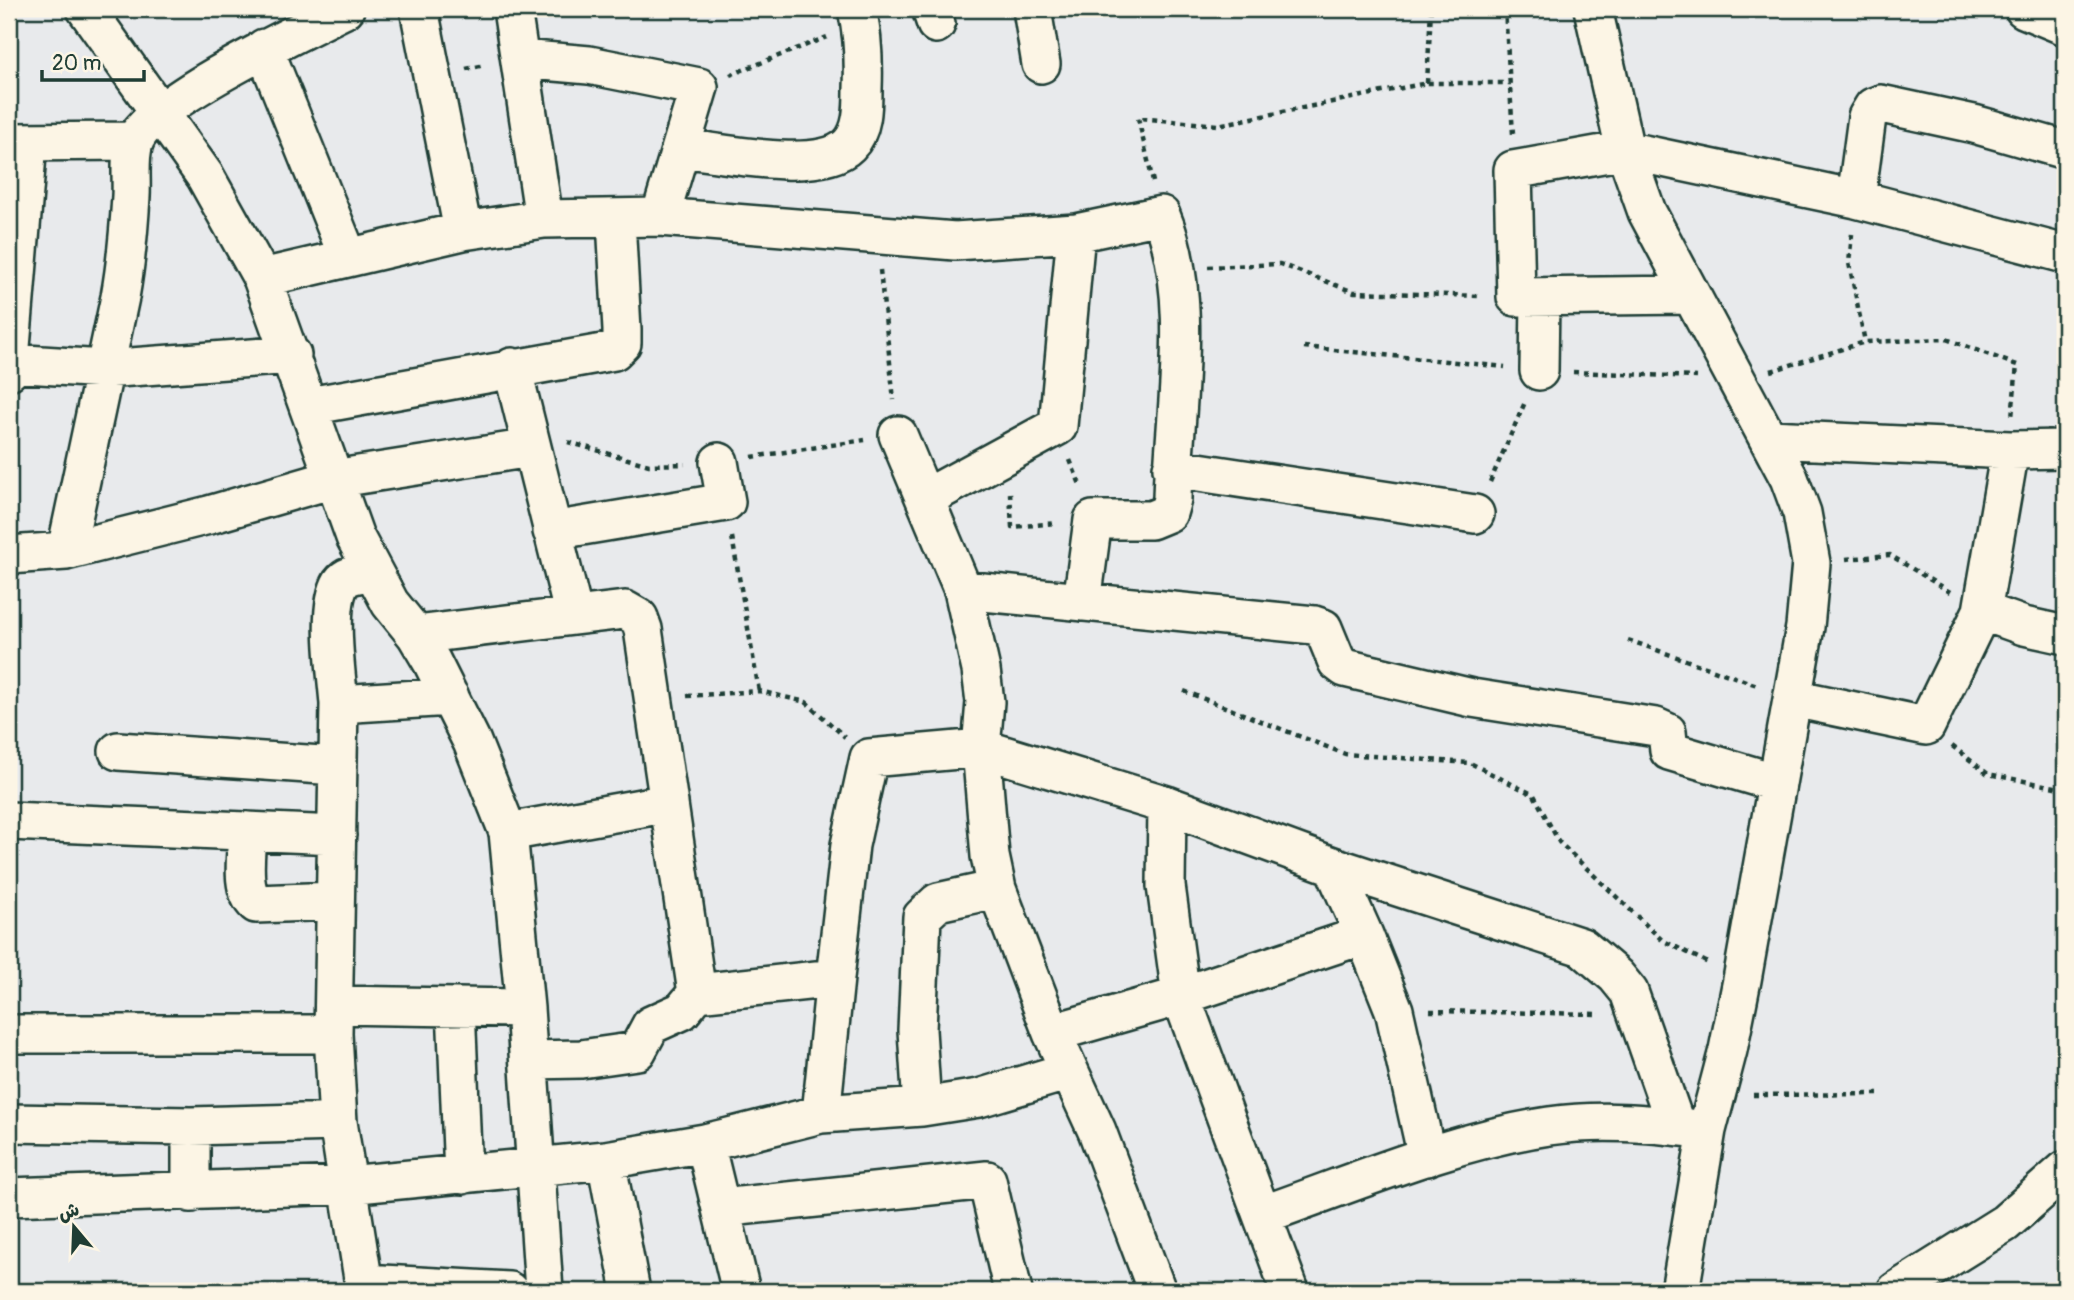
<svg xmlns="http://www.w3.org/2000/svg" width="2074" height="1300" viewBox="0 0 2074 1300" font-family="Pangolin,'Playpen Sans Arabic',sans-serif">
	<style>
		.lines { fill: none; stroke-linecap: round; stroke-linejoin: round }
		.minor-casing { stroke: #1f3d34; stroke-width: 42 }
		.path { stroke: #1f3d34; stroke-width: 4.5; stroke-dasharray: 5 5; stroke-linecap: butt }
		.minor { stroke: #fcf5e5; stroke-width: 37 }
	</style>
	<rect width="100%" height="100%" fill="#e8eaec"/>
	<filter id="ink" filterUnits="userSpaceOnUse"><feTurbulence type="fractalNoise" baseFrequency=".0143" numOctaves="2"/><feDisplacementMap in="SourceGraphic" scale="14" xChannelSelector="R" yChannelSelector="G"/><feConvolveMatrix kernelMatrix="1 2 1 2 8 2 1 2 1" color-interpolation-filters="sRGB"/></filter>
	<g filter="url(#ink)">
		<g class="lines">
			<g class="minor-casing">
				<path id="minor" d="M86 9 205 176 262 278 355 537 390 603 416 635 432 662 472 742 508 832 525 1008 544 1291
					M419 9 463 231
					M512 9 544 219
					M931 9 936 24
					M1032 9 1041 64
					M1593 9 1625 150 1647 212 1789 478 1802 513 1811 563 1805 627 1742 980 1728 1050 1707 1130 1680 1291
					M2024 9 2065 26
					M264 48 348 257
					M521 59 589 65 699 87 660 217
					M9 142 134 141
					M681 148C721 152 819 175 849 145 863 131 863 107 863 89 864 62 863 35 857 9
					M1856 199 1867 117 1873 107 1881 104 1974 124 2065 150
					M262 278 463 231 544 219 660 217 955 241 1076 233 1161 215C1196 299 1174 409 1172 499L1168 513 1151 520H1093L1082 602
					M1689 295 1516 297 1513 170 1625 150 1856 199 2065 254
					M10 363 104 369 292 355
					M9 371 28 143
					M1539 371 1540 297
					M309 406 614 351 622 343V330L616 220
					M898 435 963 590 981 670 985 702 981 748 990 856 997 889 1052 1033 1097 1131 1157 1291
					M1769 439 2010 450 2065 449
					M1172 468 1475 514
					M926 498 1058 426 1076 233
					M552 531 726 502 719 462
					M66 551 120 297C126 264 129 230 131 196 132 180 129 158 134 143 147 103 305 29 345 9
					M9 555 66 551 209 515 333 479 531 448
					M963 590 1314 625 1323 628 1337 662 1345 668 1472 698 1656 727 1667 732 1669 751 1777 783
					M1982 611 2024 626 2065 635
					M416 635 574 616 512 367
					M1793 698 1926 726 1982 611 2010 450
					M339 704C337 675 326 608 341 583 347 574 361 574 371 572
					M118 751 336 766
					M1167 805 1166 886 1181 996 1290 1291
					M9 821 337 835
					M247 831C247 852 239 889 256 904L335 901
					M508 832 669 803
					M1333 866 1364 935
					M697 993 835 978 850 845 869 758 981 748 1167 805 1333 866 1582 947 1616 976 1629 992 1676 1126
					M334 1005 525 1008
					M456 1007 463 1175
					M1052 1033 1181 996 1364 935 1394 1010 1427 1157
					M9 1034H333
					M529 1060 581 1059 637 1051 651 1025 682 1011 697 993 643 629 639 618 625 610 574 616
					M922 1107 917 1030 922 917 938 902 997 889
					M821 1114 835 978
					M9 1123 191 1126 338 1122
					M191 1126V1193
					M705 1143 741 1291
					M606 1160 631 1291
					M9 1197 348 1185 606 1160 705 1143 821 1114 922 1107 979 1098 1069 1071
					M721 1208 987 1180 1013 1291
					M1262 1215C1356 1182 1451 1141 1549 1126 1599 1119 1648 1123 1699 1129
					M364 1283 509 1291
					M365 1291 338 1122 333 1034 339 704 450 697
					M1896 1291 2005 1223 2065 1170"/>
			</g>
			<path class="path" d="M1505 9 1513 134
				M466 69 485 65
				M730 75 827 37
				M1427 83 1431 9
				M1153 182 1138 118 1218 125 1427 83H1511
				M1852 234 1849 263 1865 342
				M1208 267 1280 264 1354 292 1481 296
				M880 270 894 400
				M1304 347 1505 367
				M1771 371 1865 342 1946 339 2017 365 2012 417
				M1573 372 1697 377
				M568 442 649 465 685 464
				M752 457 865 440
				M1070 460 1081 487
				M1490 482 1526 400
				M1010 493 1012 527 1057 523
				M732 537 759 691
				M1846 559 1890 555 1950 592
				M1628 640 1760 686
				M1184 691 1345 754 1470 763 1534 795 1559 842 1662 940 1710 964
				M687 696 759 691 806 702 845 737
				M1952 746 1988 774 2065 789
				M1430 1011 1600 1014
				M1753 1095 1882 1094"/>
			<use href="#minor" class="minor"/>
		</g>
	</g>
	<rect width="2074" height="1300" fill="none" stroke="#fcf5e5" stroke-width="35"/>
	<rect x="18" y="18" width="2039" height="1265" fill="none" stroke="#1f3d34" stroke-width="2.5" filter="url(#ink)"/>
	<g transform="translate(74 1227) rotate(341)" stroke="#fcf5e5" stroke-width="5" paint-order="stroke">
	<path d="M0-5L12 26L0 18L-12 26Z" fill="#1f3d34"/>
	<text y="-10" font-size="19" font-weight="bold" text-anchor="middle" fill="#1f3d34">ش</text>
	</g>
	<path d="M42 70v10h102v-10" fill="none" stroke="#1f3d34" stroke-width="3.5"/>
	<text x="52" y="70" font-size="21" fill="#1f3d34" stroke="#fcf5e5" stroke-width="5" paint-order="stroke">20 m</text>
</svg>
